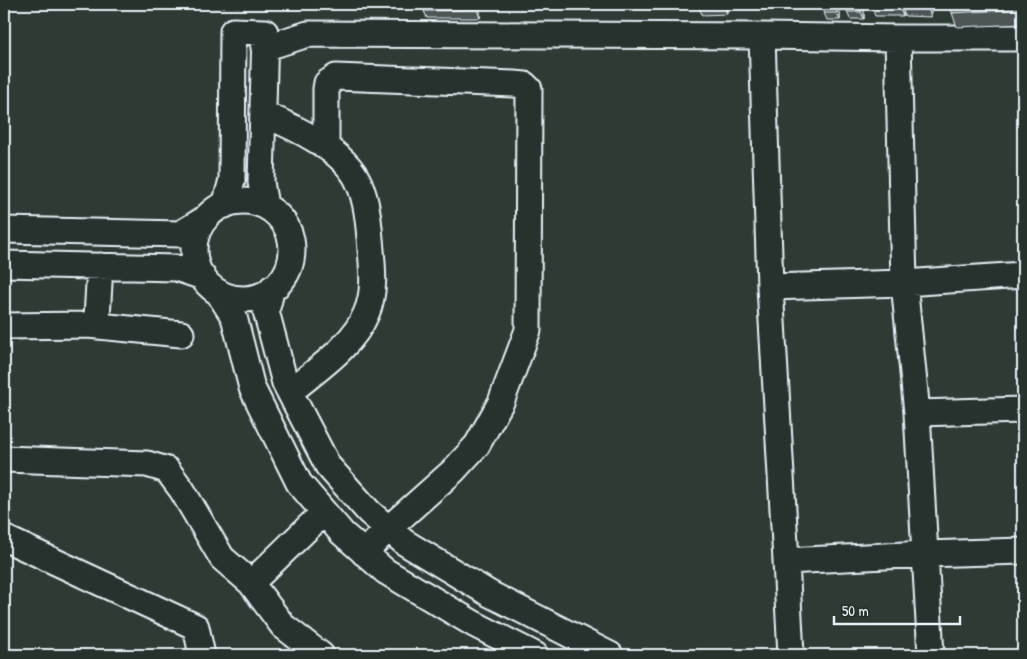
<svg xmlns="http://www.w3.org/2000/svg" width="1027" height="659" viewBox="0 0 1027 659" font-family="'Patrick Hand',sans-serif">
	<style>
		.lines { fill: none; stroke-linecap: round; stroke-linejoin: round }
		.minor-casing { stroke: #e8f1f8; stroke-width: 29 }
		.minor { stroke: #26332d; stroke-width: 25 }
		.wall { fill: #4d5755; stroke: #e8f1f8 }
		.shaded-wall { fill: #3e4745; stroke: #e8f1f8 }
		.building { fill: #596563; stroke: #e8f1f8 }
	</style>
	<rect width="100%" height="100%" fill="#2e3b35"/>
	<filter id="ink" filterUnits="userSpaceOnUse"><feTurbulence type="fractalNoise" baseFrequency=".02" numOctaves="2"/><feDisplacementMap in="SourceGraphic" scale="10" xChannelSelector="R" yChannelSelector="G"/><feConvolveMatrix kernelMatrix="1 2 1 2 8 2 1 2 1" color-interpolation-filters="sRGB"/></filter>
	<g filter="url(#ink)">
		<g class="lines">
			<g class="minor-casing">
				<path id="minor" d="M762 36 898 38H1023
					M264 48 308 34 762 36 770 287 786 561 925 554 917 413 904 283 898 38
					M263 114C294 127 345 150 359 183 368 204 369 228 371 250 373 272 375 294 366 314 352 347 317 369 290 392
					M326 147V89L327 83 336 77 514 84 525 85 529 89 528 330 501 402 477 445 453 471 388 529 364 553
					M194 250a49 49 0 1 1 98 0a49 49 0 1 1-98 0Z
					M225 205 232 180 233 31 265 32 261 182 265 206
					M4 230 180 234 205 219
					M4 264 176 268 203 277
					M770 287 904 283 1023 275
					M272 288 266 311 285 383 328 466 369 512 404 542 490 594 610 655
					M218 292 234 317 252 388 299 483 342 533 385 571 474 624 535 655
					M88 325 181 334
					M4 326 88 325 97 318 100 266
					M917 413 1023 410
					M4 459 147 464 167 470 182 490 222 558 251 583 283 626 321 655
					M4 538 196 627 202 655
					M786 561 791 655
					M251 583 324 512
					M931 655 925 554 1023 551"/>
			</g>
			<use href="#minor" class="minor"/>
		</g>
		<path class="wall" d="M175 4H184V6H176Z
			M210 4H225V7H212Z
			M234 4H251L250 6H235Z
			M362 4H370V5H363Z
			M373 4H396V7L374 8Z
			M425 4H480V18H427L424 11Z
			M566 4H593V10H568Z
			M699 4H726L727 14 702 15 699 7Z
			M840 4V20H827L824 13Z
			M864 4V19H850L847 12Z
			M873 4H931V17L905 16 903 11V16H875L872 8Z
			M1023 4V24L957 27 952 13Z"/>
		<path class="shaded-wall" d="M477 4H480V18L477 10Z
			M724 4H726L727 14 724 6Z
			M837 4H840V20L837 13Z
			M861 4H864V19L861 12Z
			M900 4 903 11V16L900 9Z
			M927 4H931V17L927 6Z
			M4 646 7 653 6 655H4Z"/>
		<path class="building" d="M425 4H477V10L424 11Z
			M699 4H724V6L699 7Z
			M824 4H837V13H824Z
			M847 4H861V12H847Z
			M873 4H900V9L872 8Z
			M901 4H927V6L901 5Z
			M951 4H1023V9L952 13Z"/>
	</g>
	<rect width="1027" height="659" fill="none" stroke="#26332d" stroke-width="20"/>
	<rect x="10" y="10" width="1007" height="639" fill="none" stroke="#e8f1f8" stroke-width="2" filter="url(#ink)"/>
	<path d="M834 616v8h126v-8" fill="none" stroke="#e8f1f8" stroke-width="2.5"/>
	<text x="842" y="616" font-size="15" fill="#e8f1f8" stroke="#26332d" stroke-width="4" paint-order="stroke">50 m</text>
</svg>
